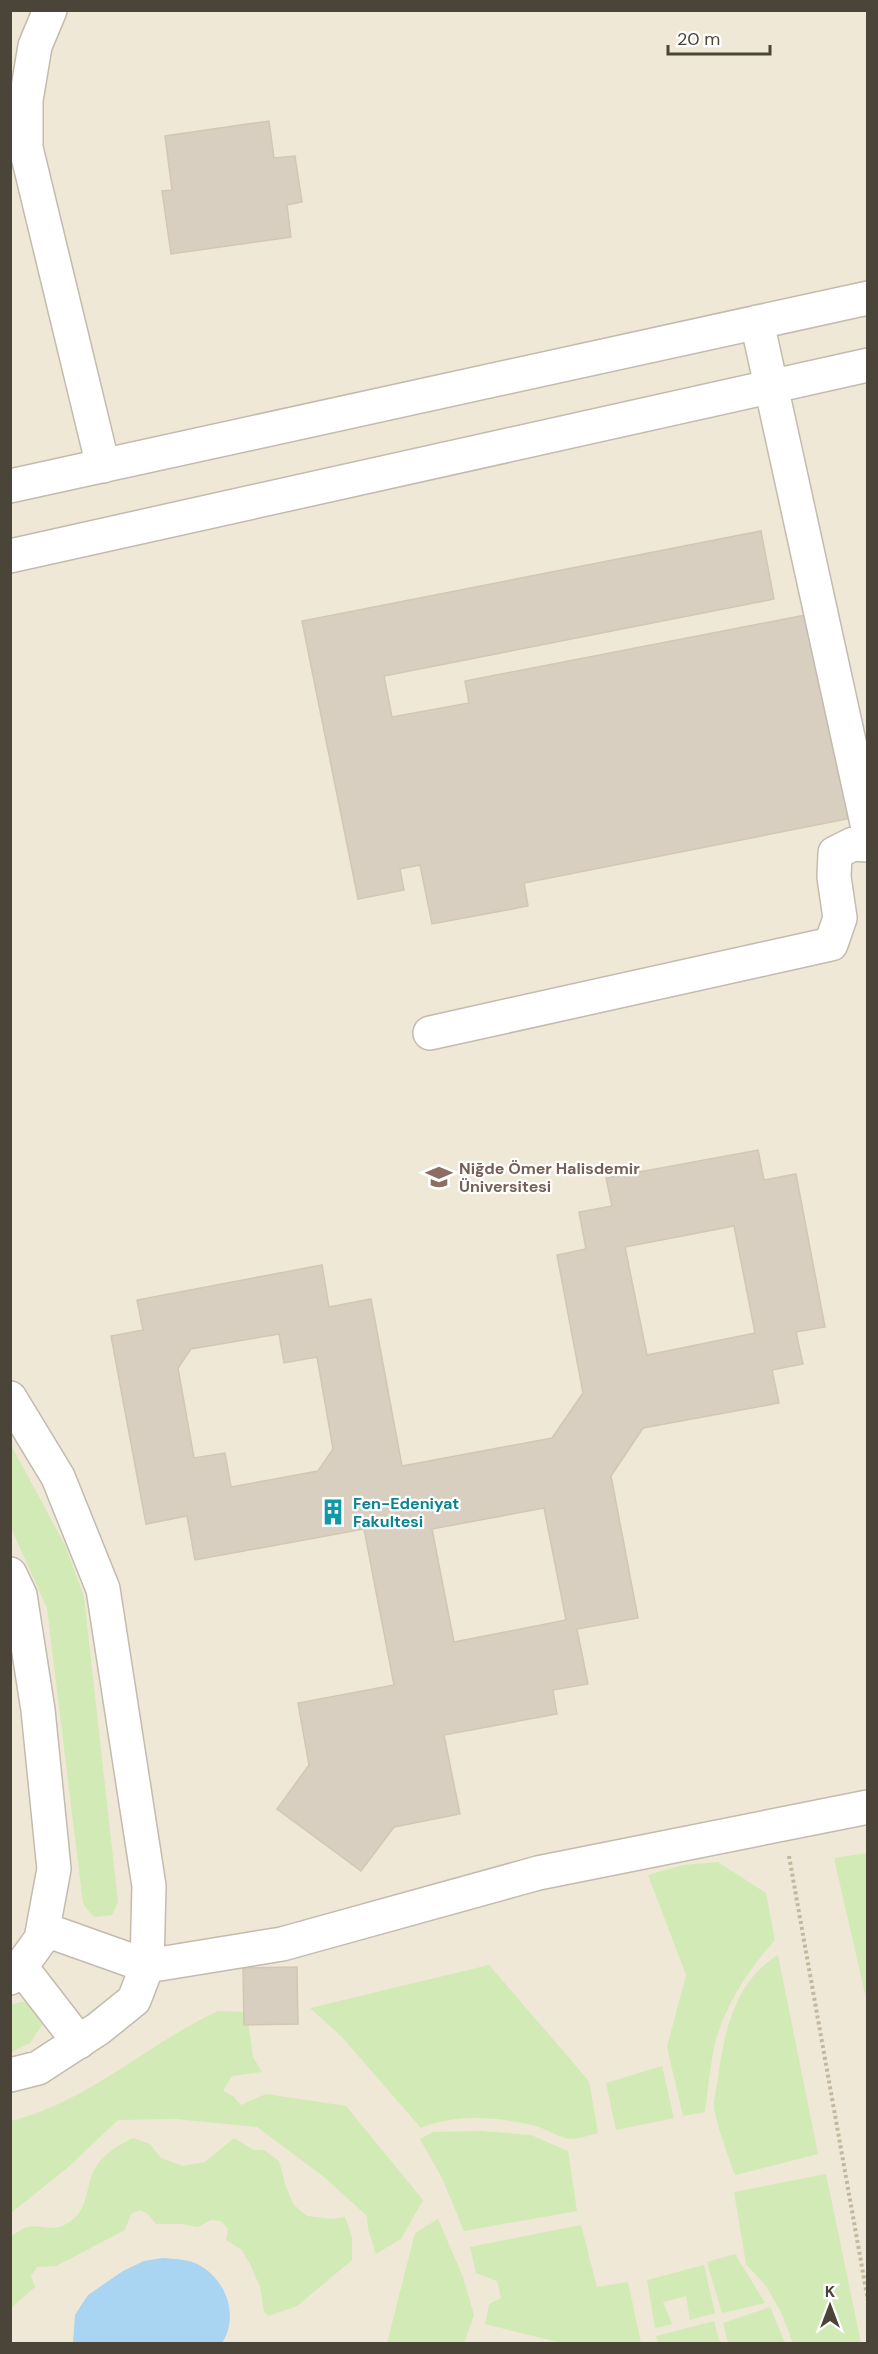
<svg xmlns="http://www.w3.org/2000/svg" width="878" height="2354" viewBox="0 0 878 2354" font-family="'DM Sans',sans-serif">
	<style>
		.education { fill: #efe8d6 }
		.green { fill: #d2eab5 }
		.water { fill: #a9d4f2 }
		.building { fill: #d8cfc1; stroke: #d3c7b4; stroke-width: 1.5; fill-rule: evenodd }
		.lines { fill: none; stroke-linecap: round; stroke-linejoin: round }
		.minor-casing { stroke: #c2bbae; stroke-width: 36 }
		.path { stroke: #c4b79f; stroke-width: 4; stroke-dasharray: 3 3; stroke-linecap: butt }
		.minor { stroke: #fff; stroke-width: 33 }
		.labels { text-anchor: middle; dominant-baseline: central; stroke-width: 4.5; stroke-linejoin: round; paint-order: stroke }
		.education-label { font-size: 16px; font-weight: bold; fill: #785e54; stroke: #fff; text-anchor: start }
		.culture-label { font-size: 16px; font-weight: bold; fill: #0d838f; stroke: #fff; text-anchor: start }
	</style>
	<rect width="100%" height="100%" fill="#f6f3ec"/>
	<path class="education" d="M11 11H867V2343H11Z"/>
	<path class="green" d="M10 1443 65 1545 84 1597 118 1902 112 1915 94 1917 83 1904 47 1608 11 1528Z
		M867 1853H868L867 2003 834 1858Z
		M718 1862 766 1893 775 1940C748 1970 726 2004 715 2043 710 2066 708 2090 705 2112L683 2116 667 2047 686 1975 648 1875 683 1865Z
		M778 1955 818 2154 735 2175C730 2160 714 2119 714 2105 714 2097 717 2087 718 2078 724 2032 735 1981 778 1955Z
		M489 1965 589 2081 598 2133C590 2135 579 2139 571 2139 559 2138 547 2129 536 2126 500 2117 455 2113 421 2128L341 2036 310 2008Z
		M20 2002 37 2003 45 2021 30 2043 11 2052V2005Z
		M218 2011 247 2012 253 2057 262 2072 232 2076 223 2091 233 2096 241 2105 266 2094 346 2106 423 2200 401 2239 376 2254 368 2229 367 2216 324 2177 257 2127 176 2119 118 2120 66 2169 11 2213V2121C88 2102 147 2044 218 2011Z
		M662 2066 674 2118 616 2130 606 2083Z
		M480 2131 531 2135 568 2151 577 2211 464 2231 442 2178 420 2139 433 2132Z
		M133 2138 150 2144 161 2158 183 2166 205 2162 234 2138 254 2150H264L279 2161 286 2187 294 2205 307 2216 332 2219 345 2217 352 2237V2260L297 2306 268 2316 264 2311 260 2287 250 2264 242 2250 226 2240 228 2229 221 2221 211 2220 198 2227 182 2224H156L148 2214 140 2210 131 2214 125 2230 56 2266 37 2267 31 2276 35 2287 11 2308V2236C15 2234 22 2228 27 2227 42 2224 52 2233 68 2223 89 2210 85 2189 94 2170 102 2155 118 2145 133 2138Z
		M826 2174 861 2343H793L780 2310 766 2286 746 2264 734 2192Z
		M438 2219 463 2277 474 2315 464 2343H387L415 2233Z
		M581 2225 597 2287 628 2282 641 2343H562L485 2324 489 2304 501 2298 497 2281 476 2273 470 2247Z
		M735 2254 765 2303 722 2313 707 2262Z
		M704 2265 715 2313 690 2320 686 2296 663 2302 672 2324 655 2328 647 2280Z
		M770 2307 785 2343H728L723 2323Z
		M714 2321 720 2343H658L656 2336Z"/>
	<path class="water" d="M162 2258C174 2259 189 2259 199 2265 227 2280 239 2317 222 2343H73L75 2315 88 2295 123 2271 144 2261Z"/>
	<path class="building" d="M269 121 274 158 295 156 302 202 287 205 291 237 171 254 162 191 172 190 165 136Z
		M761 531 774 599 384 676 392 717 469 703 465 681 816 613 857 817 524 883 528 906 432 924 420 865 400 869 404 890 358 899 302 621Z
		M758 1150 764 1180 796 1174 825 1327 796 1332 803 1364 772 1370 779 1403 643 1428 611 1476 638 1618 577 1629 588 1684 553 1690 557 1714 444 1735 460 1814 394 1827 361 1871 277 1809 309 1765 298 1703 394 1685 364 1529 195 1560 187 1516 146 1524 111 1336 143 1330 137 1300 322 1265 329 1307 371 1299 402 1466 552 1438 583 1393 557 1255 586 1249 579 1212 612 1206 606 1178ZM734 1226 755 1333 647 1355 625 1247ZM279 1334 284 1363 317 1357 333 1449 318 1471 231 1487 225 1453 194 1458 178 1368 191 1349ZM544 1508 566 1620 454 1642 432 1529Z
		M297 1967 298 2024 244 2025 243 1968Z"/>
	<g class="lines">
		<g class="minor-casing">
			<path id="minor" d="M50 10 35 46 26 100V148L103 466
				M757 322 868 828
				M10 486 868 298
				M10 556 868 365
				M430 1033 831 944 840 918 834 877 835 853 853 844 868 845
				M10 1398 58 1477 103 1589 149 1886 147 1966 134 2000 98 2029 38 2068 10 2075
				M10 1574 20 1595 38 1710 54 1869 41 1939 14 1976 10 1978
				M43 1929 147 1966 282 1944 538 1873 868 1807
				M21 1967 79 2042"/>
		</g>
		<path class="path" d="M789 1856 868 2301"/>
		<use href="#minor" class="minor"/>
	</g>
	<defs>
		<g id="university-bare" transform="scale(2.07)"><path d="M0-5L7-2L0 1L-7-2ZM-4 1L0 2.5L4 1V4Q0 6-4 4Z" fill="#8d6e63" stroke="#fff" stroke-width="2.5" paint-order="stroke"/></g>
		<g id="building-bare" transform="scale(2.07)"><path d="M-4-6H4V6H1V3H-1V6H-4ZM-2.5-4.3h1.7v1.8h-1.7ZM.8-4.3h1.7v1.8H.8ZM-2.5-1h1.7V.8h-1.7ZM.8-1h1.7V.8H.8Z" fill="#0f9aa8" stroke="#fff" stroke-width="2.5" paint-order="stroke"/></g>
	</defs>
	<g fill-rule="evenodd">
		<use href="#university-bare" x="439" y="1177"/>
		<use href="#building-bare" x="333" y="1512"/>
	</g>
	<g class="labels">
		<g class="education-label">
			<text x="459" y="1168">Niğde Ömer Halisdemir<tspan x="459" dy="18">Üniversitesi</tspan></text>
		</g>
		<g class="culture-label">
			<text x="353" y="1503">Fen-Edeniyat<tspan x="353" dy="18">Fakultesi</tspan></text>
		</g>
	</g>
	<rect width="878" height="2354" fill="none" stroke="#4b4439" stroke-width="24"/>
	<g transform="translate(830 2306)" stroke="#ffffff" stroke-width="4.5" paint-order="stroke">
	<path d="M0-4.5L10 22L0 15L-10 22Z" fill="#4b4439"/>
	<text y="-9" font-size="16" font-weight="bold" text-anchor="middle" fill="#4b4439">K</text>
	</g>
	<path d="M668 45v9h102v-9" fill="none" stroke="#4b4439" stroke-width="3"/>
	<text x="677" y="45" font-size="18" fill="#4b4439" stroke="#ffffff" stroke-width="4.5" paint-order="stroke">20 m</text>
</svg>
